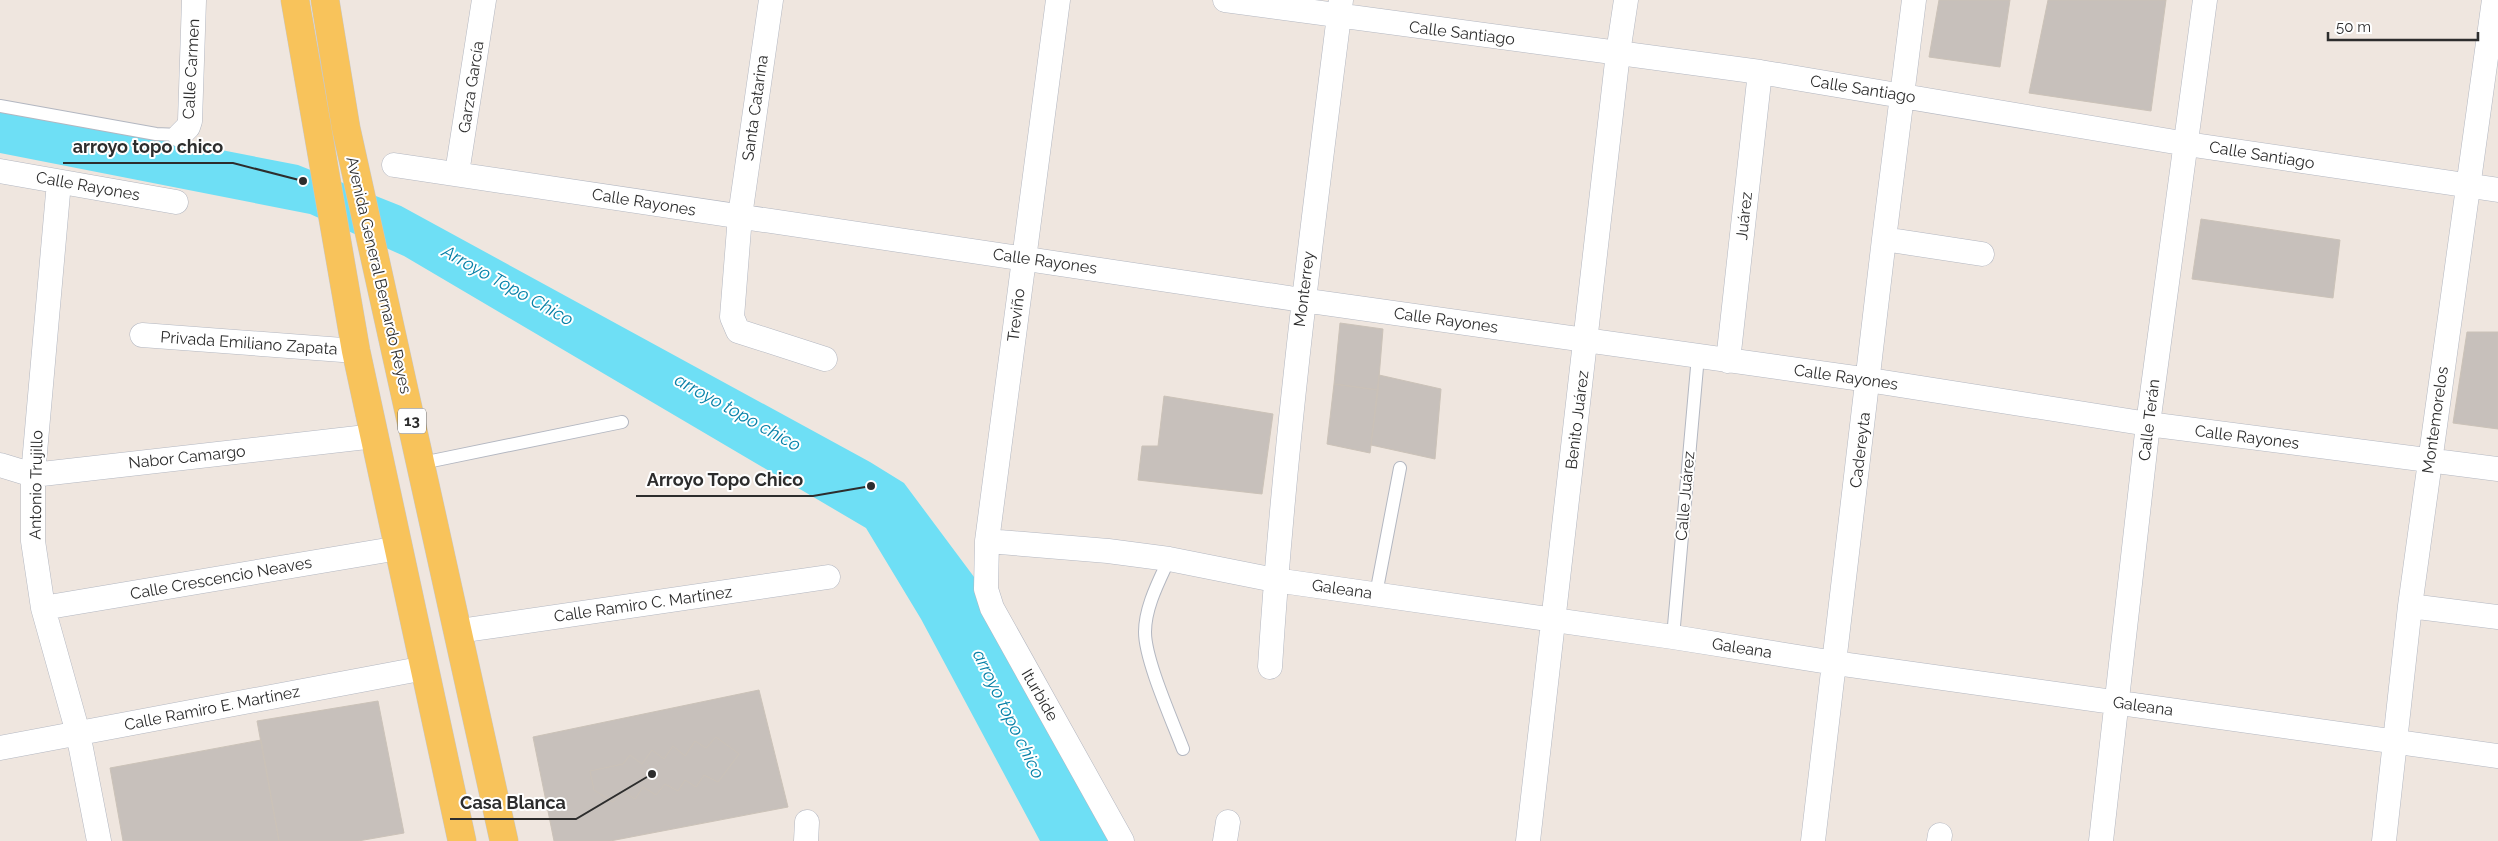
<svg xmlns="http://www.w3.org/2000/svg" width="2498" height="841" viewBox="0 0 2498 841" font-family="Raleway,sans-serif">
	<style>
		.water { fill: #6edff5 }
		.building { fill: #c7c0bb; stroke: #cbc2b8 }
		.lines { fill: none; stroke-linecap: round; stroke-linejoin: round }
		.service-casing { stroke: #b3b7c1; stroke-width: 14 }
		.minor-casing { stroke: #b3b7c1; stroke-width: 25 }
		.primary-casing { stroke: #c8c8c8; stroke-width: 29 }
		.service { stroke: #fff; stroke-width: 12 }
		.minor { stroke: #fff; stroke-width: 24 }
		.primary { stroke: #f8c35b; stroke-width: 28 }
		.labels { text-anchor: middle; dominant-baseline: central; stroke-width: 4; stroke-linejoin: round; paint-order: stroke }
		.shield { fill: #fff; stroke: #6c6c6c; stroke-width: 1 }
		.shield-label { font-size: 15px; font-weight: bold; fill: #2d2d2d }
		.street-label { font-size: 16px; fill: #2d2d2d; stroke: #fff }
		.water-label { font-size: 18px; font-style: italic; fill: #0780a7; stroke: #fff }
		.leader { fill: none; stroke: #2d2d2d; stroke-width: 2 }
		.callout-dot { fill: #2d2d2d; stroke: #fff; stroke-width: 2 }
		.callout-label { font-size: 18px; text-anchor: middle; font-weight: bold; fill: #2d2d2d; stroke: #fff; stroke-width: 4; stroke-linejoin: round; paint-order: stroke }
	</style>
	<rect width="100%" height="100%" fill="#efe6df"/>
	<path class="water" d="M0 107 298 165 401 206 870 462 904 483 986 593 1124 841H1040L921 619 866 528 404 256 310 214 0 153Z"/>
	<path class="building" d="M1939 0H2010L2000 67 1929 57Z
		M2048 0H2166L2151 111 2029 93Z
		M2201 219 2340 240 2333 298 2192 279Z
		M1340 323 1383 329 1378 390 1334 384Z
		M2467 332H2498V429L2453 423Z
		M1379 375 1441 389 1435 459 1371 445Z
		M1334 384 1378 390 1370 453 1327 444Z
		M1164 396 1273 414 1262 494 1138 480 1142 446H1158Z
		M759 690 788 807 610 841H554L533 737Z
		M378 701 404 833 358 841H279L257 721Z
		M716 737 739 754 718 782 704 775 696 787 685 780 678 791 665 784 656 795 643 787 635 799 622 791 613 802 594 790 590 771 623 764 630 755 642 764 652 750 664 759 673 746 685 756 695 741 706 748Z
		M261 740 279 841H123L110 768Z"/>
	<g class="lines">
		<g class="service-casing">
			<path id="service" d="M0 106 156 134 180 135
				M422 463 622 422
				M1169 559C1159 581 1145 607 1145 632 1145 660 1172 720 1183 749
				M1376 594 1400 468
				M1673 637 1698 356"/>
		</g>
		<g class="minor-casing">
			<path id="minor" d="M771 0 740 216 732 317 738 331 825 359
				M1058 0 987 541 986 589 992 608 1122 841
				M1225 0 1760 72 2187 144 2498 190
				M180 135 188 127 190 121 194 0
				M394 165 1302 300 1869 380 2148 424 2498 469
				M0 171 176 202
				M457 173 484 0
				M59 182 33 475V541L43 608 78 733 99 841
				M1884 239 1982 254
				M142 335 356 351
				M1728 361 1760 72
				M0 465 33 475 375 436
				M987 541 1108 551 1169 559 1275 580 1673 637 1835 663 2498 756
				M2410 606 2498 617
				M43 608 399 548
				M459 631 828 577
				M1270 667C1284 443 1313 222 1341 0
				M0 748 425 668
				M806 841 807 822
				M1225 841 1228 822
				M1528 841 1618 53 1626 0
				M1813 841 1884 239 1914 0
				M1939 841 1940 835
				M2101 841 2148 424 2205 0
				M2384 841 2410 606 2494 0"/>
		</g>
		<g class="primary-casing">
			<path id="primary" d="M295 0 356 351 462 841
				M325 0 346 128 504 841"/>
		</g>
		<use href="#service" class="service"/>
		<use href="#minor" class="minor"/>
		<use href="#primary" class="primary"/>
	</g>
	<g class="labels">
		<rect class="shield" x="398" y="408.5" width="28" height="25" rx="4"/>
		<g class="shield-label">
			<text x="412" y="421">13</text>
		</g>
		<g class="street-label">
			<text transform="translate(1462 33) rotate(7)">Calle Santiago</text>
			<text transform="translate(191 69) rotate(-87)">Calle Carmen</text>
			<text transform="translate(471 87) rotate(-81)">Garza García</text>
			<text transform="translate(1863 89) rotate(9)">Calle Santiago</text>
			<text transform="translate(755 108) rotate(-82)">Santa Catarina</text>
			<text transform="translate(2262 155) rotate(9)">Calle Santiago</text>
			<text transform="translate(88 186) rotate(10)">Calle Rayones</text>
			<text transform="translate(644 202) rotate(9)">Calle Rayones</text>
			<text transform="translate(1744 216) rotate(-84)">Juárez</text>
			<text transform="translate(1045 261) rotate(8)">Calle Rayones</text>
			<text transform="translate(379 275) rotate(77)">Avenida General Bernardo Reyes</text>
			<text transform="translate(1304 289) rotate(-83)">Monterrey</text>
			<text transform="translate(1016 315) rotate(-83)">Treviño</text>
			<text transform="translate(1446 320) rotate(8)">Calle Rayones</text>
			<text transform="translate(249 343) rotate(4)">Privada Emiliano Zapata</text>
			<text transform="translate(1846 377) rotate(8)">Calle Rayones</text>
			<text transform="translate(1577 420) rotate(-83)">Benito Juárez</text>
			<text transform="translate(2149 420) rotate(-83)">Calle Terán</text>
			<text transform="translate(2435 420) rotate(-82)">Montemorelos</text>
			<text transform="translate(2247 437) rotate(7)">Calle Rayones</text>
			<text transform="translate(1860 450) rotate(-83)">Cadereyta</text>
			<text transform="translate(187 457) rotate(-6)">Nabor Camargo</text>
			<text transform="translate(36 485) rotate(-89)">Antonio Trujillo</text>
			<text transform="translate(1685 496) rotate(-85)">Calle Juárez</text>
			<text transform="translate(221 578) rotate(-10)">Calle Crescencio Neaves</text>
			<text transform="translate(1342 589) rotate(8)">Galeana</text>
			<text transform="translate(643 604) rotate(-8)">Calle Ramiro C. Martínez</text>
			<text transform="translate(1742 648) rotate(9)">Galeana</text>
			<text transform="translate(1040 695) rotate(60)">Iturbide</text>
			<text transform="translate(2143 706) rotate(8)">Galeana</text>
			<text transform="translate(212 708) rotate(-11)">Calle Ramiro E. Martínez</text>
		</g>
		<g class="water-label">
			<text transform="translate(508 285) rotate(29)">Arroyo Topo Chico</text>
			<text transform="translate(738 412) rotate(29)">arroyo topo chico</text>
			<text transform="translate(1009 714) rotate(64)">arroyo topo chico</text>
		</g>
	</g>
	<path class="leader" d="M303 181L233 163H63M871 486L813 496H636M652 774L576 819H450"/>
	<g class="callout-dot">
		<circle cx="303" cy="181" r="5"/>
		<circle cx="871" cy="486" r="5"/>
		<circle cx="652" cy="774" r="5"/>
	</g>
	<g class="callout-label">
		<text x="148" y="153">arroyo topo chico</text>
		<text x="725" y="486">Arroyo Topo Chico</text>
		<text x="513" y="809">Casa Blanca</text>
	</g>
	<path d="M2328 32v8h150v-8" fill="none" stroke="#2d2d2d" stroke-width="2.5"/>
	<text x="2336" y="32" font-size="15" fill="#2d2d2d" stroke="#ffffff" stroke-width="4" paint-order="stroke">50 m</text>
</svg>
